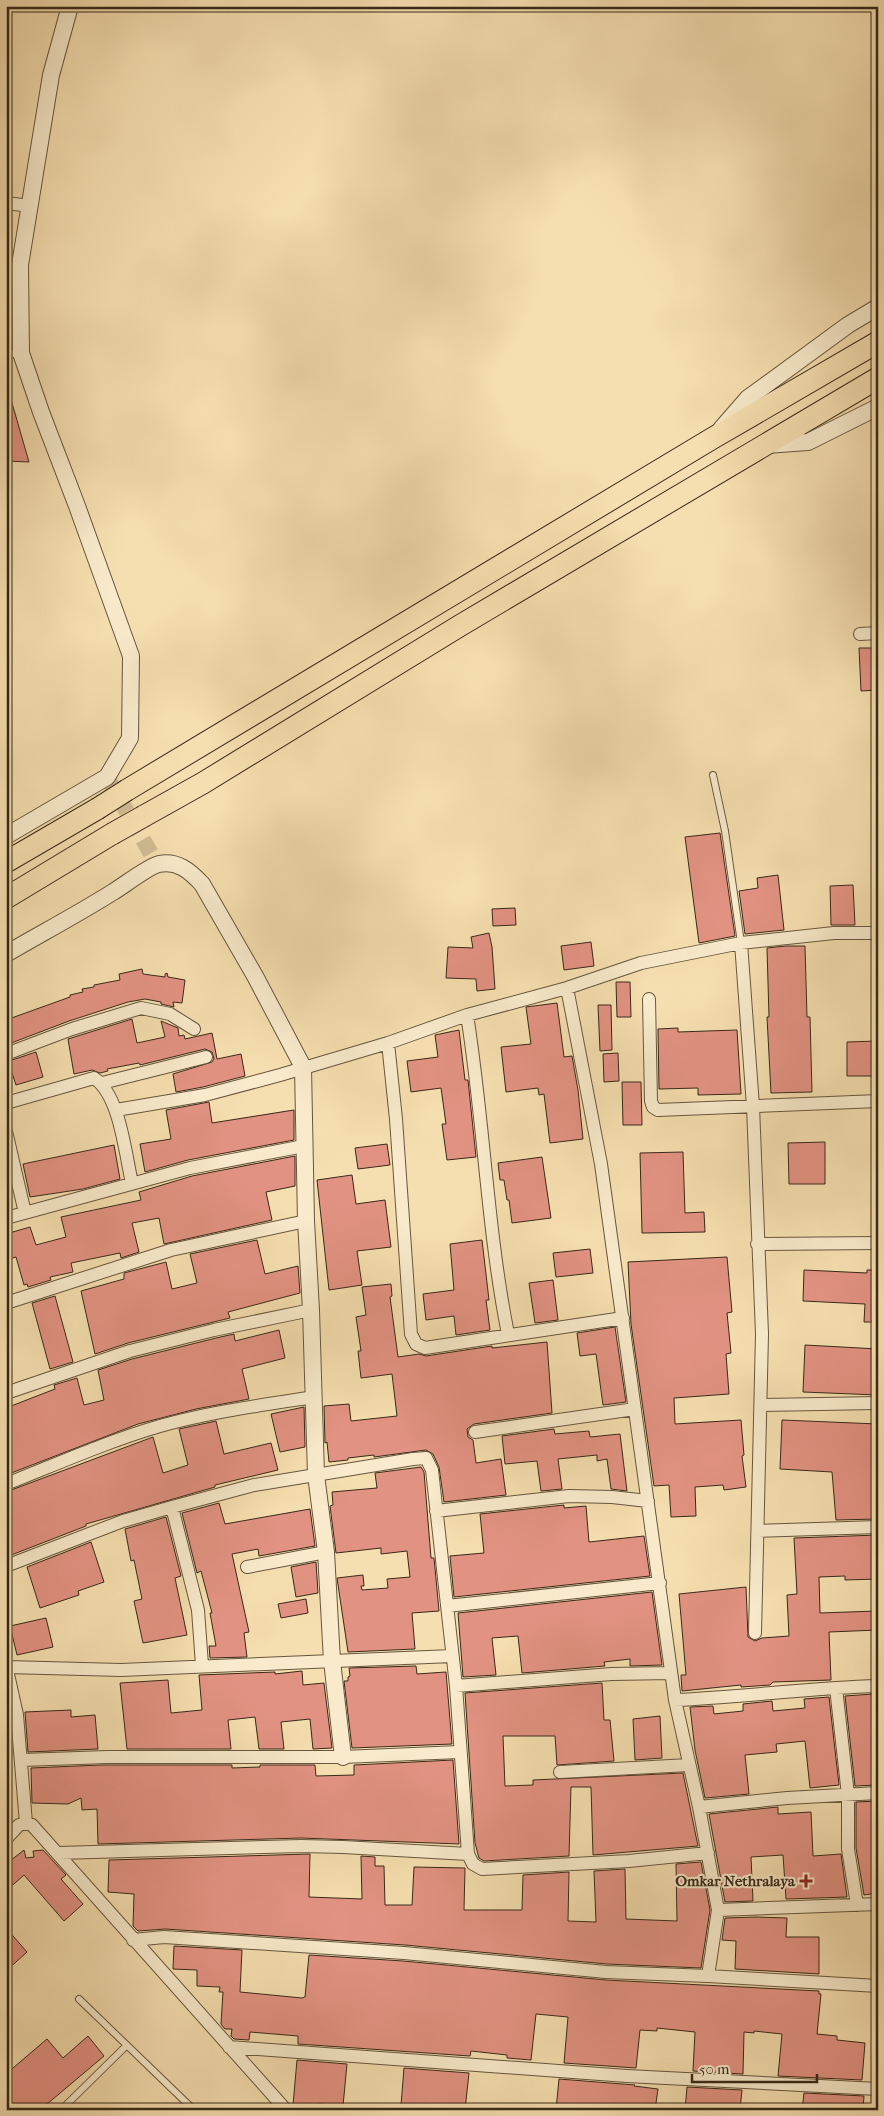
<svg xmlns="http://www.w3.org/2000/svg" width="884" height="2116" viewBox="0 0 884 2116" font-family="'IM FELL French Canon',serif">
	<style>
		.building { fill: #e29282; stroke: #382918 }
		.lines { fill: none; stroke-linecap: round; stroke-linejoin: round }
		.tertiary-tunnel { stroke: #cfba91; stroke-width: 16; stroke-dasharray: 16 8; stroke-linecap: butt }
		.service-casing { stroke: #67563e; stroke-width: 8 }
		.minor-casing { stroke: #67563e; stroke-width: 14 }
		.tertiary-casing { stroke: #67563e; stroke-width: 18 }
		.trunk-casing { stroke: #382918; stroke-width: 23 }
		.service { stroke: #f8eacb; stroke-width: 6 }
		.minor { stroke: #f8eacb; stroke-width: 12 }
		.tertiary { stroke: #f8eacb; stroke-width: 16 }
		.trunk { stroke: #f5deaf; stroke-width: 21 }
		.trunk-bridge-casing { stroke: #382918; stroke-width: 23; stroke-linecap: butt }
		.trunk-bridge { stroke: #f5deaf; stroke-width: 21 }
		.poi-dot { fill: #8f2418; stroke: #f8eacb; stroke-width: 2 }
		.labels { text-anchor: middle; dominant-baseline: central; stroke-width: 4; stroke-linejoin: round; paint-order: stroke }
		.poi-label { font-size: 15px; font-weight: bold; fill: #382918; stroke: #f8eacb; text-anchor: end }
	</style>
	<rect width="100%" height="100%" fill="#f5deaf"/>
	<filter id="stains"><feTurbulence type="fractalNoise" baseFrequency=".004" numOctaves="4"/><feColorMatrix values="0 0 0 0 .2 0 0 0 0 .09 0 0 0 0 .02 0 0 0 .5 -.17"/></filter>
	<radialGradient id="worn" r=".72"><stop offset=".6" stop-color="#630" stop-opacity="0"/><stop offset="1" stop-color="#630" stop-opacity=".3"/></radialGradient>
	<path class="building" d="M6 396H10L29 462 6 461Z
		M859 648H878V690L861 691Z
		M720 833 735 936 699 943 685 837Z
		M778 875 784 930 745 934 739 891 758 888 757 878Z
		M853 885 855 925H831L830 886Z
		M515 908 516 925 493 926 492 909Z
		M489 933 492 947 495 989 477 991 476 979 446 978 448 947 473 948 471 937Z
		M591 942 594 966 564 970 561 946Z
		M786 946H805L807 1017H810L812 1092 771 1093 767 1017H769L767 948Z
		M142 969 143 974 165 977V974L167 973 168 977 185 980 182 1003 173 1002 174 1007 161 1004V1002L145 999 128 1002 69 1021 6 1045V1020L70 997V995L83 992 82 989 94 987V985L120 980 119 974Z
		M616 982H630L631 1017H617Z
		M557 1003 564 1057 572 1056 578 1090 583 1139 550 1143 544 1094 539 1095 538 1088 506 1092 501 1047 531 1044 526 1007Z
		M598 1005H611L612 1050 600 1051Z
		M132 1019 137 1043 165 1037 161 1021 178 1028 179 1036 184 1035 185 1039 212 1033 217 1059 241 1054 245 1076 203 1087 176 1092 173 1074 212 1062 214 1059 212 1052 205 1049 140 1065 139 1063 107 1069 108 1071 100 1073 92 1070 74 1074 68 1039Z
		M678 1028V1032L737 1030 741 1094 698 1095V1088L659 1089 658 1029Z
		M459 1030 465 1080H468L476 1157 447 1160 442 1124H446L441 1088 411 1092 407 1061 438 1057 435 1035Z
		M877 1041 878 1076H847V1042Z
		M36 1052 43 1077 16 1085 12 1073 6 1075V1062Z
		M618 1053 619 1081 604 1082 603 1054Z
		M622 1082H641L642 1125H623Z
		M209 1102 212 1123 294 1110V1140L188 1160 145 1172 140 1144 171 1139 166 1110Z
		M825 1142V1184H789L788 1143Z
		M387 1144 390 1165 358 1169 355 1148Z
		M114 1145 120 1179 83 1189 30 1197 23 1164Z
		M683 1152 685 1213 704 1212 705 1232 642 1233 640 1153Z
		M295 1156V1186L266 1192 272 1220 164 1244 159 1218 132 1223 139 1252 121 1258 120 1253 71 1263 73 1272 50 1277 51 1280 28 1287 27 1284 24 1285 16 1257 6 1260V1234L30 1227 36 1245 66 1237 61 1217 141 1200 139 1192 192 1176Z
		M542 1157 551 1218 512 1223 509 1200H507L504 1180H500L498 1163Z
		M352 1175 356 1204 385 1200 391 1247 357 1251 362 1285 329 1290 317 1180Z
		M257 1240 265 1274 298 1266 300 1293 228 1312 230 1318 128 1343 95 1354 81 1291 124 1279V1273L166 1262 172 1289 197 1283 190 1254Z
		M482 1240 489 1300H486L490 1330 456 1335 454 1316 426 1320 423 1294 454 1290 450 1244Z
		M590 1249 593 1273 556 1277 553 1253Z
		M727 1257 732 1312 727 1313 731 1353 726 1354 729 1394 674 1398 675 1424 741 1420 744 1455 742 1456 746 1487 724 1490 723 1485 695 1487 696 1516 671 1517 669 1485 654 1486 631 1324 628 1262Z
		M804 1270 867 1273V1270H878V1322H864L865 1304 803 1301Z
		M553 1280 558 1320 535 1323 529 1283Z
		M391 1284 392 1296 390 1297 398 1357 419 1354 426 1356 492 1346V1348L547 1342 552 1413 474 1424 467 1429 468 1437 473 1440 476 1463 501 1459 506 1495 444 1502 439 1467 433 1454 426 1450 374 1457V1455L348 1458V1460L329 1462 327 1442 325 1443 324 1406 349 1404 351 1421 397 1416 392 1374 361 1378 358 1351H361L356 1317 366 1315 362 1287Z
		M55 1296 73 1362 50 1369 32 1303Z
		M615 1327 626 1402 603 1405 596 1354 580 1356 577 1333Z
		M279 1330 285 1358 242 1369 249 1399 196 1409 138 1424 6 1475V1408L55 1389 54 1385 77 1378 84 1405 104 1400 98 1370 132 1359 216 1338 234 1334 235 1341Z
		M805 1345 878 1349V1395L803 1392Z
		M304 1407 305 1447 280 1452 271 1414Z
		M782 1420 878 1424V1519L836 1520 832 1472 780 1469Z
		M216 1421 224 1454 271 1443 278 1470 215 1485V1487L86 1524V1526L6 1557V1492L153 1437 163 1473 188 1465 179 1429Z
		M554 1429 555 1434 589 1431 590 1437 620 1434 627 1491 611 1489 607 1459 597 1461V1455L558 1459 562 1489 541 1491 537 1461 505 1464 502 1436Z
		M421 1467 424 1472 431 1558H434L439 1611 412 1613 415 1649 348 1652 337 1578 363 1575 364 1586H361L362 1590 388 1588 387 1579 410 1577 407 1551 381 1554V1548L336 1553 330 1506 333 1505 332 1492 377 1488 375 1473Z
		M219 1503 225 1524 310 1509 315 1546 259 1556 258 1549 232 1554 249 1632 244 1633 247 1657 210 1658 209 1646H216L210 1613H212L201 1571 197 1573 182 1513Z
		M564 1505V1508L586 1506 589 1542 644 1536 650 1576 454 1597 450 1556 484 1553 480 1514Z
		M166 1517 181 1576 175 1578 187 1635 143 1643 134 1601 142 1599 134 1560 131 1561 125 1529Z
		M878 1535V1579L845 1580V1576L819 1577 820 1613 877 1611 878 1630 829 1632 831 1680 773 1682 770 1685 741 1687V1685L682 1691 681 1675H686L679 1594 746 1587 748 1637 755 1641 762 1638 789 1636 787 1595 797 1594 794 1538Z
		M91 1542 104 1582 78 1591 79 1595 40 1608 27 1567Z
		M316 1562 318 1593 296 1597 291 1567Z
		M652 1592 662 1665 630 1666V1659L604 1662 605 1666 522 1673 518 1636 492 1638 496 1675 463 1677 458 1613Z
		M306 1599 308 1613 281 1618 278 1604Z
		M46 1618 53 1647 17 1655 10 1626Z
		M416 1666 417 1674 446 1672 452 1744 352 1748 344 1681H348V1677L350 1676 349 1668Z
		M302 1671 303 1685 324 1683 332 1748 313 1749 310 1719 281 1722 284 1749H259L255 1717 228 1720 231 1749H127L120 1683 168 1680 171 1713 202 1710 199 1675 275 1672V1674Z
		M602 1683 604 1720H610L614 1761 557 1765 555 1736H503L505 1786 533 1785V1780L683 1773 698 1846 593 1855 591 1787H571L569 1856 484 1861 479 1858 475 1843 465 1693Z
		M873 1694 875 1717H876L878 1785 855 1786 845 1696Z
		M829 1697 839 1785 810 1788 805 1741 776 1744 777 1752 745 1755 749 1794 705 1798 695 1750 690 1707 713 1706 714 1714 743 1711V1704L772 1701 773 1711 805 1708 804 1699Z
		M71 1710V1717L95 1715 98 1749 28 1752 25 1712Z
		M660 1716 662 1758 635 1760 633 1719Z
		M453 1760 459 1844 301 1838 98 1844 97 1809 82 1810 81 1798 68 1804 32 1803 31 1768 101 1765H232V1768L260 1767V1765H315L316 1776 354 1775V1765Z
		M878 1801V1893L864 1895 856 1848V1802Z
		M778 1807V1814L811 1812 813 1856 841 1854 847 1897 786 1899 783 1855 751 1857 753 1901 725 1902 709 1814Z
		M24 1850 26 1858 34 1857 33 1851 43 1850 66 1875 61 1879 83 1904 64 1921 24 1875 6 1891V1864Z
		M310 1854 309 1897 362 1899 361 1856 375 1857V1866H384L385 1905H412L414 1867 465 1868 464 1910H522L523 1875 569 1872 568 1921 596 1922 594 1871 625 1869 626 1919 677 1921 676 1864 701 1862 710 1910 701 1968 607 1964 405 1945 165 1929 138 1931 133 1926 134 1894 108 1892 109 1860Z
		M756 1917 787 1918 786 1937H819V1974L735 1969 736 1941 722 1940 725 1918Z
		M6 1928 27 1952 6 1971Z
		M174 1946 242 1950 240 1992 302 1998 305 1997 309 1955 403 1961 606 1980 819 1991V1994H821L817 2034 837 2036V2040L865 2043 862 2080 778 2076 782 2034 754 2031V2033L744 2032 743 2074 693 2071 695 2032 657 2028V2031L640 2030 636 2068 564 2063 568 2017 536 2014 531 2060 507 2058V2055L471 2051 470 2056 298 2044V2036L250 2032 249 2040 234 2039 231 2036 232 2029H225L221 2024 223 1992H219L220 1987 197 1986V1970L173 1969Z
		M88 2036 104 2056 40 2110H11L6 2105V2074L47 2039 63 2058Z
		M297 2060 347 2064 343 2106 319 2104 318 2108 293 2105Z
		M404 2068 469 2073 465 2110 401 2105Z
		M559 2079 635 2085 634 2086 658 2089 655 2110H556Z
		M687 2087 742 2090 740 2110H685Z
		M804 2093 864 2096 863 2110H802Z"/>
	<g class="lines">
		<path class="tertiary-tunnel" d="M107 777 157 864"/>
		<g class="service-casing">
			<path id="service" d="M6 355 20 353
				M713 775 725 831 741 943
				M79 1999 194 2110
				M61 2110 127 2045"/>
		</g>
		<g class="minor-casing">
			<path id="minor" d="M6 203 30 206
				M860 634 878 633
				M741 943 753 1106 762 1334 755 1633
				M567 988 601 1164 675 1700 699 1807 718 1910 708 1976
				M649 999 651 1101 653 1107 658 1110 878 1101
				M467 1015C484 1121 487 1229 508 1334
				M388 1043 396 1119 411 1334 416 1344 425 1348 623 1318
				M6 1054 72 1029 141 1008 170 1014 194 1029
				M102 1083 206 1057
				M6 1103 94 1078C120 1095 125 1153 132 1183
				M116 1110 205 1095 280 1075 388 1043 467 1015 567 988 641 963 741 943 834 933H878
				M6 1131 25 1213
				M6 1218 190 1168 304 1146
				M757 1244 878 1243
				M6 1303 171 1250 306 1221
				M6 1393 130 1351 214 1330 311 1310
				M761 1405 878 1403
				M475 1432 635 1409
				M6 1484C57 1464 108 1441 160 1426 210 1412 262 1405 314 1397
				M172 1507 198 1610 202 1665
				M436 1511 569 1496 612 1497 648 1501
				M758 1531 878 1527
				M6 1566 123 1521 172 1507 254 1485 413 1459 426 1458 432 1470 456 1686 468 1854 473 1864 482 1869 629 1861 708 1853
				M247 1567 326 1552
				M447 1606 660 1583
				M6 1665 17 1715 26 1823
				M7 1667 121 1670 452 1656
				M456 1686 612 1674 671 1673
				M836 1688 848 1795V1849L857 1905
				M675 1700C743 1697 810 1688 878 1686
				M22 1760 107 1757H343L459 1752
				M560 1772 689 1765
				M699 1807 787 1798 878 1793
				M6 1839 19 1825 26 1823 32 1825 286 2110
				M59 1853 301 1846 343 1847 468 1854
				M718 1910 878 1904
				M133 1940 164 1937 404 1953 606 1972 708 1976 878 1986
				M229 2047 627 2076 878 2089"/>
		</g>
		<g class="tertiary-casing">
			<path id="tertiary" d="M721 429 748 398 848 325 878 307
				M766 445 808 442 878 407
				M6 836 107 777 130 738 131 656 77 506 41 412 21 353 20 265 51 75 70 6
				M6 954C42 933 78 914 113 892 123 886 149 866 159 864 177 860 190 871 202 884L255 976 303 1067 306 1221 311 1310 316 1475 326 1552 332 1661 343 1757"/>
		</g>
		<g class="trunk-casing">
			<path id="trunk" d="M127 790 713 438 878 342
				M144 816 203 783 461 625 878 378
				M6 862 97 809
				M6 898 112 834"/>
		</g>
		<use href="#service" class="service"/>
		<use href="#minor" class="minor"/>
		<use href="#tertiary" class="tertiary"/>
		<use href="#trunk" class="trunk"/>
		<g class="trunk-bridge-casing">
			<path id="trunk-bridge" d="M97 809 127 790
				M112 834 144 816"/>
		</g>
		<use href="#trunk-bridge" class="trunk-bridge"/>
	</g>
	<path class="poi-dot" d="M803.5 1873.5h5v5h5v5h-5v5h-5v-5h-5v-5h5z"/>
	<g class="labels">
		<g class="poi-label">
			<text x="795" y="1881">Omkar Nethralaya</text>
		</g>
	</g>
	<rect width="884" height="2116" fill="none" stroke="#f5deaf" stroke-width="25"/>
	<rect x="8" y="8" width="869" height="2101" fill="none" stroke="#382918" stroke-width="2.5"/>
	<rect x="12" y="12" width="859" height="2091" fill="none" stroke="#382918"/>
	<path d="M692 2074v8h125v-8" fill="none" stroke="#382918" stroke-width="2.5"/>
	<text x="699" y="2074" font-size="15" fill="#382918" stroke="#f8eacb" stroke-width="4" paint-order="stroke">50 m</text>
	<rect width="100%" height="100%" filter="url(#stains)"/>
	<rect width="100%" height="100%" fill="url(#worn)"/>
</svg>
